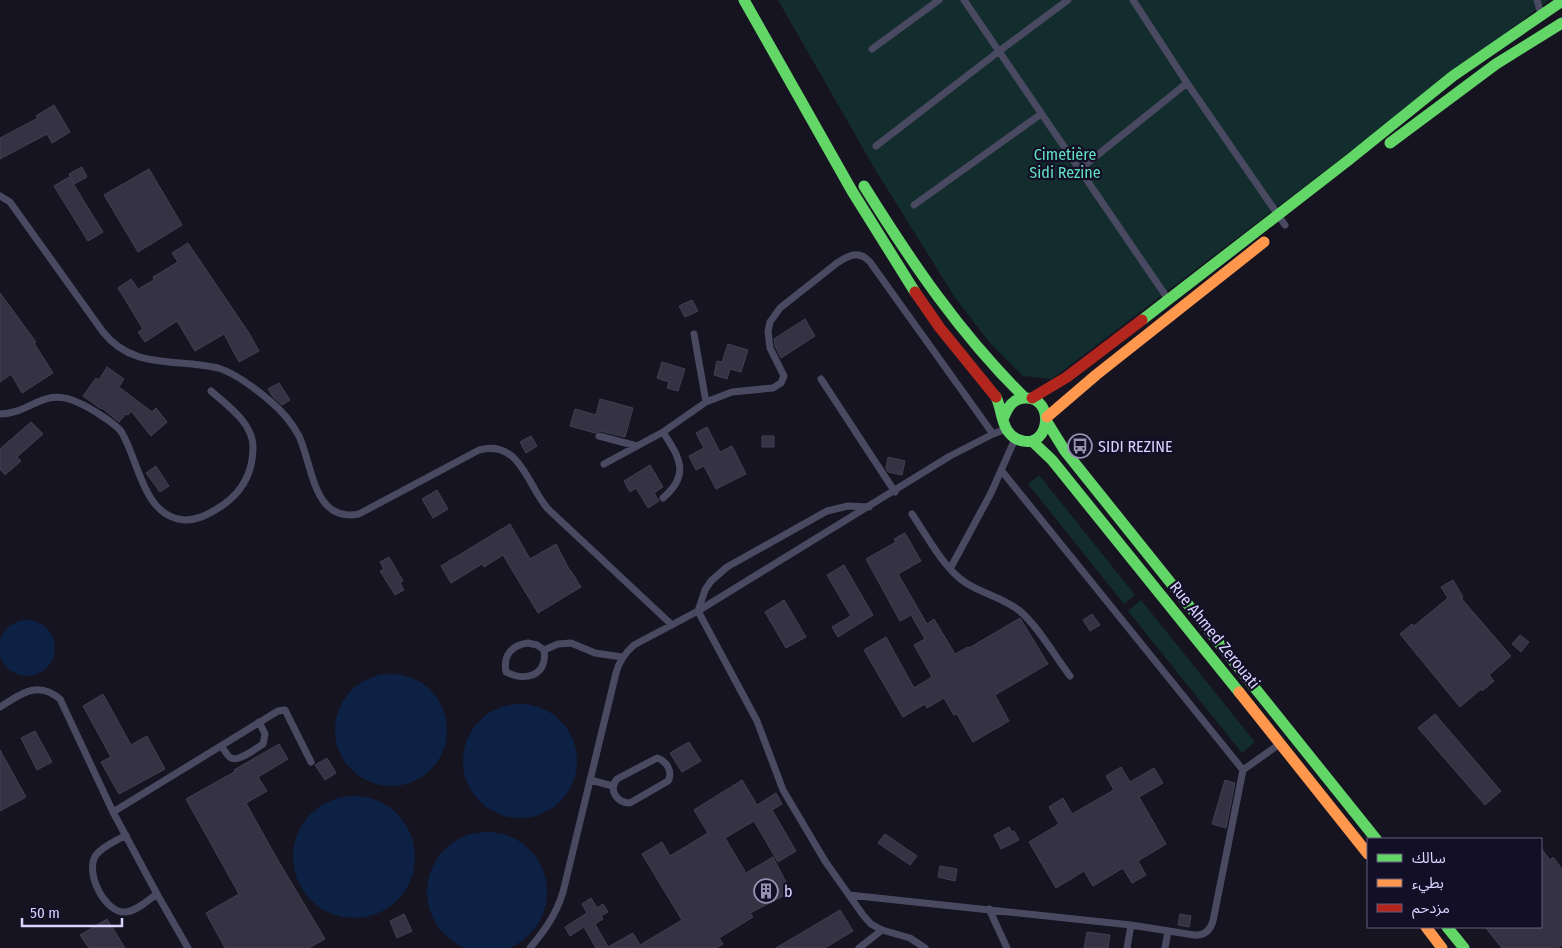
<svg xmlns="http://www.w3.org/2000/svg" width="1562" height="948" viewBox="0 0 1562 948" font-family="'Fira Sans Condensed','Noto Sans Arabic',sans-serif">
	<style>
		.green { fill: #132c2d }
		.water { fill: #0d2144 }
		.building { fill: #343243; stroke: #433f54 }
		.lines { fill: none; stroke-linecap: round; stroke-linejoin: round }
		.lane { stroke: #4a4962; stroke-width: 7 }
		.fast { stroke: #63d668; stroke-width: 11 }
		.slow { stroke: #ff974d; stroke-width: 11 }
		.jam { stroke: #b3261e; stroke-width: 11 }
		.labels { text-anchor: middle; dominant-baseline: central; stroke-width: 4.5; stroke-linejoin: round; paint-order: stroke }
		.park-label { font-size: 16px; fill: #5fe0c0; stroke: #130f26 }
		.poi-label { font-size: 16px; fill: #d9d4ff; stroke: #130f26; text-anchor: start }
		.street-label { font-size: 16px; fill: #d9d4ff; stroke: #130f26 }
	</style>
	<rect width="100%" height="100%" fill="#161421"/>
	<path class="green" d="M778 0H1549L1052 379 1023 376 989 342 954 296 876 171Z
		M1039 475 1135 595 1124 604 1028 484Z
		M1141 600 1255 742 1242 753 1128 611Z"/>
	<path class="water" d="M-1 648a28 28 0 1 1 56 0a28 28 0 1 1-56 0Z
		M335 730a56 56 0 1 1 112 0a56 56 0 1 1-112 0Z
		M463 761a57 57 0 1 1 114 0a57 57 0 1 1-114 0Z
		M293 857a61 61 0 1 1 122 0a61 61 0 1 1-122 0Z
		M427 892a60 60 0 1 1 120 0a60 60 0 1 1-120 0Z"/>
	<path class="building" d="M54 105 70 132 52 143 47 134 0 159V138L38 118 36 116Z
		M82 167 87 177 74 184 69 174Z
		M149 169 182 225 138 252 104 195Z
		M69 177 103 232 88 241 54 186Z
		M188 243 249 333 259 351 239 362 224 334 195 351 177 321 145 342 138 332 143 329 118 288 131 279 138 289 154 280 153 277 178 262 172 253Z
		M0 293 36 342 34 343 53 373 22 393 11 374 0 382Z
		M692 300 698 311 685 317 679 306Z
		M805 319 815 336 781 358 775 346 774 339Z
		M728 344 748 350 741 372 730 369 727 379 714 375 717 361 722 362Z
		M662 362 685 369 678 391 667 388 669 382 657 378Z
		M107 367 124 379 119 387 152 412 156 408 167 422 151 436 131 411 128 415 126 414 119 422 102 408 101 409 83 396 96 378 99 380Z
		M279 383 290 400 282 405 273 397 268 389Z
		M600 399 633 408 625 437 600 431 595 433 570 426 575 409 596 415Z
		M31 422 43 434 17 457 21 461 5 475 0 469V449Z
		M707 427 720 452 732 446 746 474 716 489 704 466 696 470 689 456 704 448 696 433Z
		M531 436 537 446 526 453 520 442Z
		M762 436H774V447H762Z
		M888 457 905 461 902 475 888 472 886 468Z
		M650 465 663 487 654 493 659 501 648 508 636 488 630 492 624 481Z
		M156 466 169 486 160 492 146 473Z
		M437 490 448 509 433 518 422 499Z
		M510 524 530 559 556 544 570 571H571L581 587 538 613 503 555 484 567 482 564 451 583 441 566Z
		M905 533 921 561 898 574 927 624 934 619 955 654 968 647 969 648 1020 618 1048 664 995 695 1009 721 973 742 957 714 954 715 944 698 927 708 925 704 903 717 864 650 886 637 914 688 932 677 914 645 925 639 911 615 900 621 866 559 896 542 894 539Z
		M389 557 403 581 400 583 404 590 395 595 380 571 384 569 380 562Z
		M844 565 873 615 838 637 832 627 851 616 827 575Z
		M1453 580 1463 597 1461 598 1511 656 1489 675 1494 681 1482 691 1481 689 1460 707 1400 634 1412 624 1414 626 1448 598 1441 587Z
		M784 600 806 637 786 648 765 612Z
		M1092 614 1100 625 1090 631 1083 620Z
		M1520 635 1529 642 1521 652 1512 644Z
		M103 694 131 745 147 736 165 769 119 794 101 762 111 757 83 706Z
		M1435 714 1501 791 1485 805 1418 728Z
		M35 731 52 762 37 770 21 738Z
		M689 742 701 761 682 772 670 753Z
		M279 744 288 759 258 777 267 791 246 803 276 857 325 939 309 948H225L206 913 239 894 186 799 236 771 234 770Z
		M0 750 26 797 0 811Z
		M327 758 336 773 325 780 315 765Z
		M1121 767 1130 782 1154 768 1163 783 1139 797 1166 844 1138 861 1146 875 1132 883 1123 868 1093 886 1084 871 1056 888 1029 842 1059 824 1049 807 1063 798 1072 814 1114 790 1106 776Z
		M742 780 757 805 776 793 782 804 772 810 796 851 778 862 754 821 725 838 746 873 773 857 791 892 750 913 753 917 719 938 723 944 716 948H596L584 927 570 936 565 927 587 913 582 904 591 898 597 908 603 904 608 912 601 916 603 919 595 924 608 947 633 933 640 945 682 920 642 854 662 842 670 856 708 833 694 810Z
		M1225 780 1235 783 1226 828 1212 824Z
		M1009 827 1012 832 1014 831 1019 840 1001 849 994 835Z
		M885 834 917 856 910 865 878 843Z
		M1541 848 1550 860 1553 857 1562 869V945L1558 948H1502L1485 927H1541Z
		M940 866 957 869 955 881 938 877Z
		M840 910 853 931 825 948H776Z
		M404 914 412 931 397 938 390 921Z
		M1180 914 1191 916 1189 927 1178 925Z
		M107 919 125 948H89L80 935Z
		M1087 932 1110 935 1108 948H1084Z"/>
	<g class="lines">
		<path class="lane" d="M964 0 1168 299
			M1133 0 1187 83 1285 225
			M1537 0 1541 14
			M872 49 939 0
			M876 146 998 52 1068 0
			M1080 169 1187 83
			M0 196 10 202 103 332C133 370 176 358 218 368 235 373 257 390 270 401 281 410 292 423 299 436 313 466 313 523 359 514L479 450C520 439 527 485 548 509L672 625
			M914 205 1041 114
			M694 334 706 402
			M821 379 895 492
			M0 414C31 414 44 385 79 403 89 407 118 425 122 433 138 460 143 511 178 519 194 523 210 514 223 505 243 491 253 471 253 447 253 423 227 405 211 391
			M663 432C679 457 691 474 663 498
			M599 436 637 446
			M604 464 663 432 706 402 732 392 773 388 781 383 784 376 770 348 768 331 770 322 780 308 837 263C849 255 859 250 870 262L993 434
			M1001 470 1243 770 1281 743
			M869 507 848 506 827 511 727 567 711 581 705 590 698 611 757 721 783 790 825 861 863 915 871 924 882 930 910 938 925 948
			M912 514C927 536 944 569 966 583 983 594 1005 598 1021 612 1040 629 1054 655 1070 676
			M950 569 991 493 1015 439
			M528 643 537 645 544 650C548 676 525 682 506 672 503 656 511 645 528 643Z
			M544 650 558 644 571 643 595 653 622 657
			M0 707C21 694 37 680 60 699L113 812 157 894 188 948
			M221 746C224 749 227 756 231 758 238 762 257 748 263 744L265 734 259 722
			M657 758C667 761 673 772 668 781L630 803C617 803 608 790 617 779Z
			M590 780 613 786
			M113 812 278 711 285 710 311 762
			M126 835C116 841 103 846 96 855 84 872 105 914 126 912 137 911 148 900 157 894
			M849 895 1131 925 1194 935C1204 936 1210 931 1213 921L1243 770
			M989 909 1007 948
			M530 948C545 930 556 915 563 892L616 673C619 661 625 653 634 645L698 611 950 456 993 434 1006 429
			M859 948 882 930
			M1127 948 1131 925
			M1165 948 1168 931"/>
		<path class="fast" d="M744 0 852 191 915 292
			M1390 143 1496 64 1562 23
			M864 186C912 263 960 334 1025 398
			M1142 320 1350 159 1453 76 1562 1
			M996 397C1001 407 1001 420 1007 430 1011 436 1016 440 1023 441 1050 447 1055 398 1026 398 1013 398 1008 407 1004 417
			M1047 422 1065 451 1376 839
			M1032 441 1052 460 1239 692
			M1447 927 1464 948"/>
		<path class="slow" d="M1047 417 1096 375 1264 242
			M1239 692 1368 854
			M1426 927 1442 948"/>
		<path class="jam" d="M915 292 940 328 996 397
			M1032 398 1067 377 1142 320"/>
	</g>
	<defs>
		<g id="bus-ring" transform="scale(1.25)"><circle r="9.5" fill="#130f26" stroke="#9591b1" stroke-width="1.5"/><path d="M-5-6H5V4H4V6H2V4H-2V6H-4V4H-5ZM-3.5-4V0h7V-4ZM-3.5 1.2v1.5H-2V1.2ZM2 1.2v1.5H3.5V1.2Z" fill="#9591b1"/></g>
		<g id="building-ring" transform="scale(1.25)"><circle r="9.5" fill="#130f26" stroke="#9591b1" stroke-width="1.5"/><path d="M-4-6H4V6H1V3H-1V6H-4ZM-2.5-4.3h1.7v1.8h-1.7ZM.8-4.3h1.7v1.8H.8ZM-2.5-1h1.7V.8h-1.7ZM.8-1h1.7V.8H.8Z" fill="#9591b1"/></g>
	</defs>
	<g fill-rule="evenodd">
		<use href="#bus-ring" x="1080" y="446"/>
		<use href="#building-ring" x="766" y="891"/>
	</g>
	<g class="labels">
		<g class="park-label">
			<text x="1065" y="154">Cimetière<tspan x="1065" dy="18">Sidi Rezine</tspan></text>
		</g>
		<g class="poi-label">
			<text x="1098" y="446">SIDI REZINE</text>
			<text x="784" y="891">b</text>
		</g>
		<g class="street-label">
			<text transform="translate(1215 635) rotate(51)">Rue Ahmed Zerouati</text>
		</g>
	</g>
	<rect x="1367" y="838" width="175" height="90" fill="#130f26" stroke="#625e7d"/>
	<rect x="1377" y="854" width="25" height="8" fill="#63d668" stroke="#625e7d"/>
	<text x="1412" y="863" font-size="15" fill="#d9d4ff">سالك</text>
	<rect x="1377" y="879" width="25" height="8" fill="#ff974d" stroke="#625e7d"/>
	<text x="1412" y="888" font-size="15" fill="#d9d4ff">بطيء</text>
	<rect x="1377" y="904" width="25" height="8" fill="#b3261e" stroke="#625e7d"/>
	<text x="1412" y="913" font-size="15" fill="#d9d4ff">مزدحم</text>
	<path d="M22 918v8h100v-8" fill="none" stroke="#d9d4ff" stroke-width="2.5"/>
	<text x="30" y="918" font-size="15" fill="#d9d4ff" stroke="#130f26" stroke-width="4" paint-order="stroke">50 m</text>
</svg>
